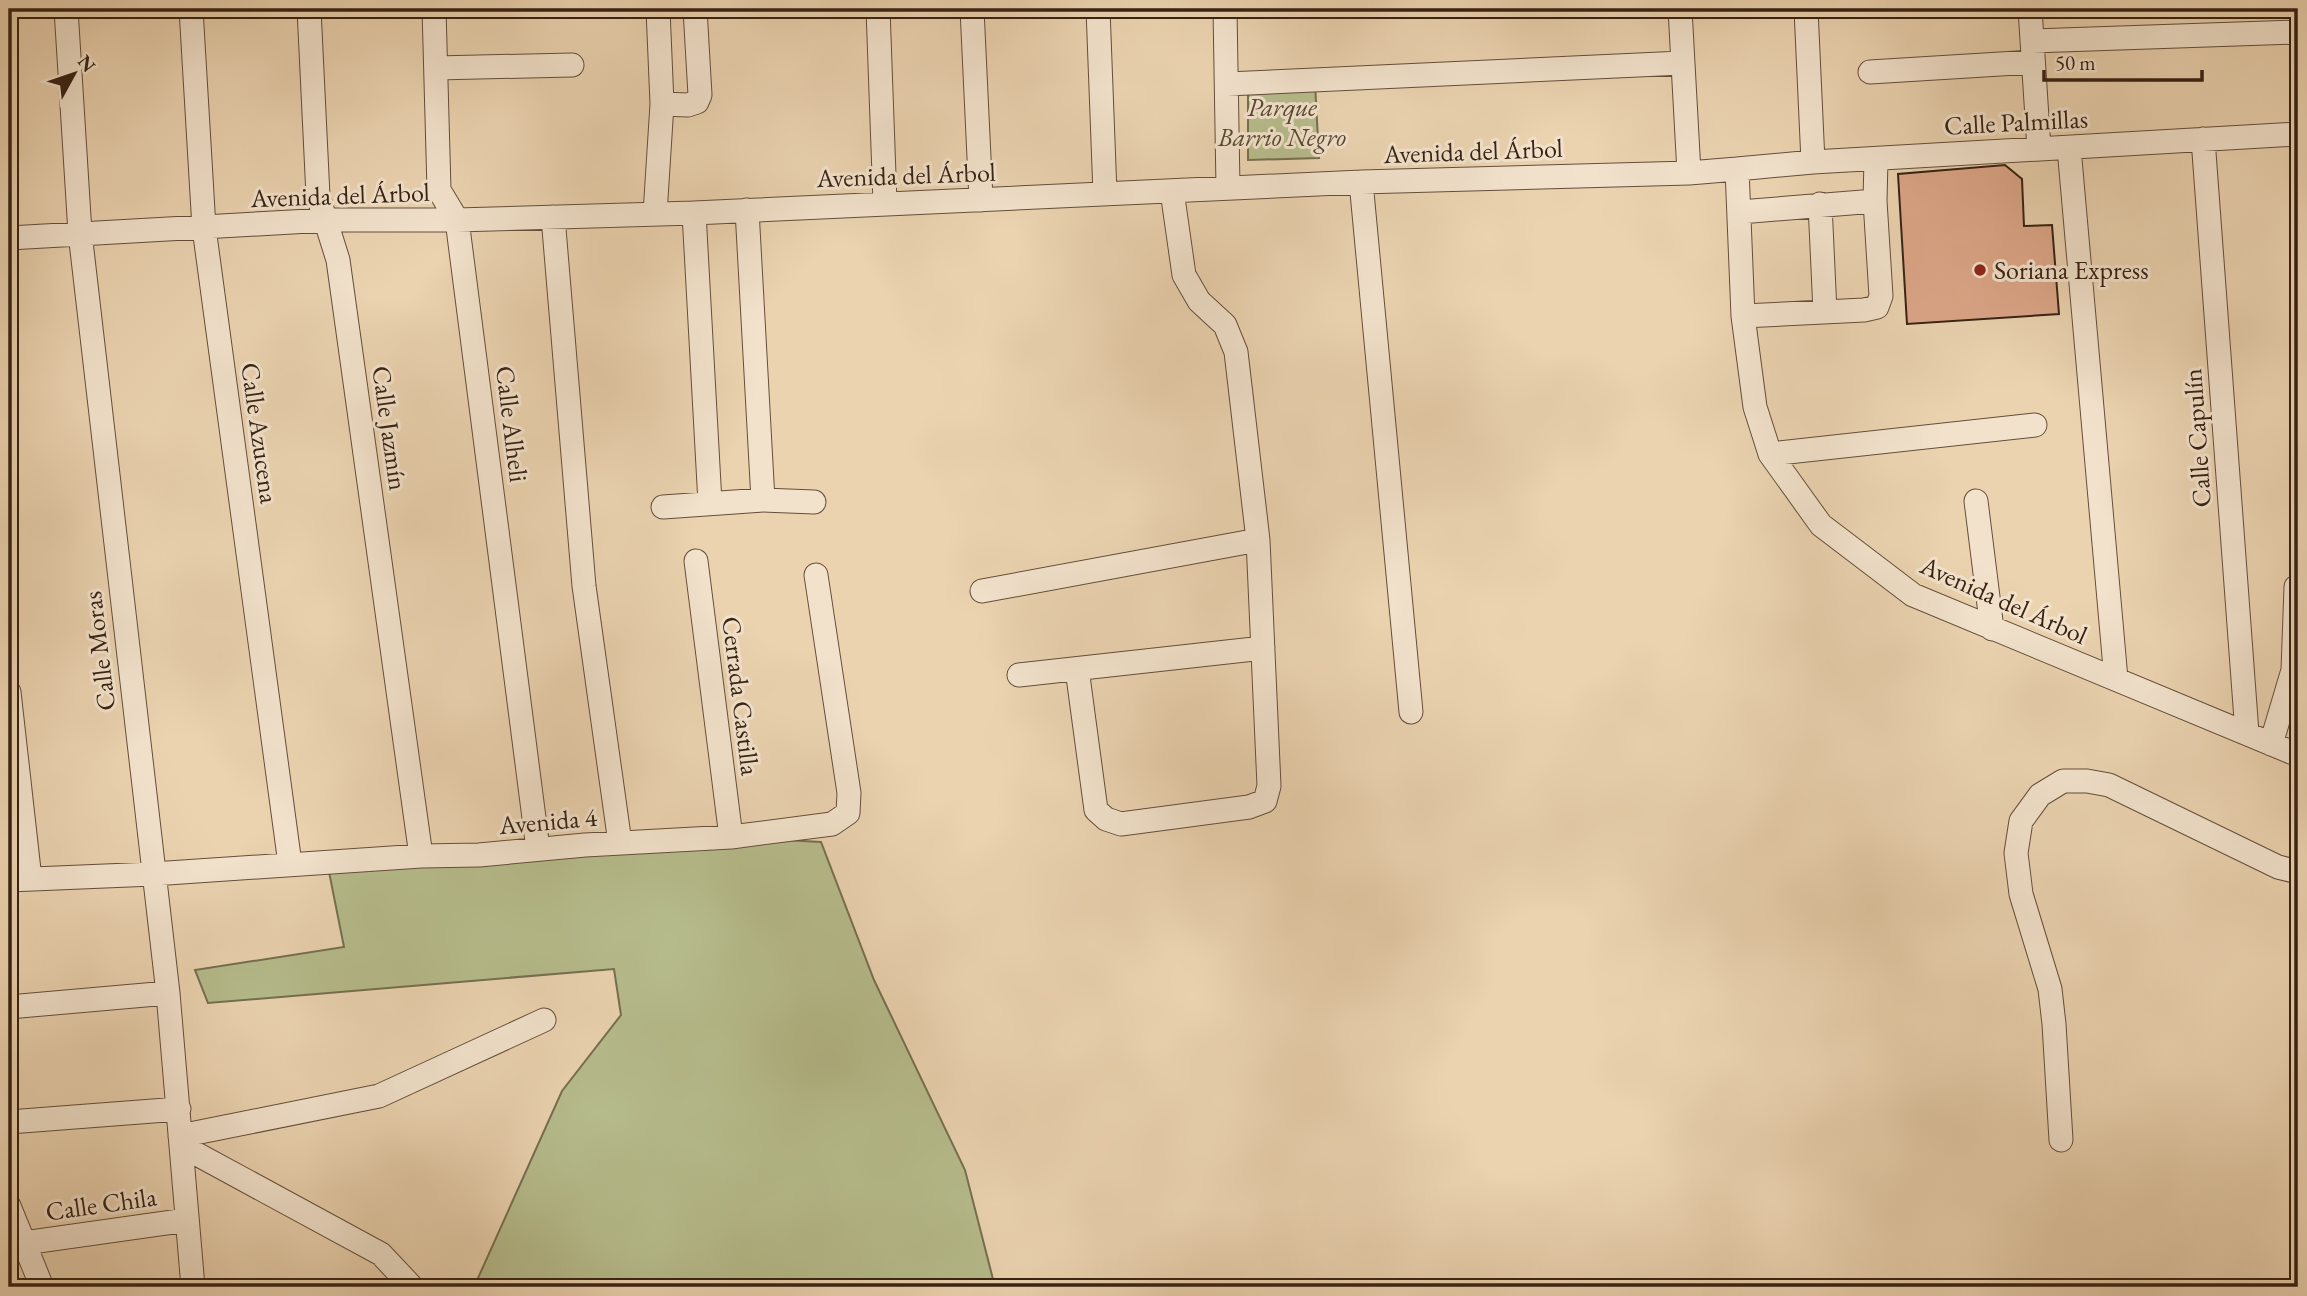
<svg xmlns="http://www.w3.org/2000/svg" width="2307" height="1296" viewBox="0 0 2307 1296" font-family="'EB Garamond',serif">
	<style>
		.green { fill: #b6bc8c; stroke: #766f50; stroke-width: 2 }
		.building { fill: #dca688; stroke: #372213; stroke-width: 2 }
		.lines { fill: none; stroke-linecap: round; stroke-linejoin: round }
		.minor-casing { stroke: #644e3a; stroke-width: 25 }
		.minor { stroke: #f2e2cc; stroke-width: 23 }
		.poi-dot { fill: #8f2418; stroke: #f2e2cc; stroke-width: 2.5 }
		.labels { text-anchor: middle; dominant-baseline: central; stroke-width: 6; stroke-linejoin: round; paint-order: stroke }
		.park-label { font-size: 26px; font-style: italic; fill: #574831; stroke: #f2e2cc }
		.street-label { font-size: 26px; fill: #372213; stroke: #f2e2cc }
		.poi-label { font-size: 26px; fill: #372213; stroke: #f2e2cc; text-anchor: start }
	</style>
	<rect width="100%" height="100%" fill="#ebd3b0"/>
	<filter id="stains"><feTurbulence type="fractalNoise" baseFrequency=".00286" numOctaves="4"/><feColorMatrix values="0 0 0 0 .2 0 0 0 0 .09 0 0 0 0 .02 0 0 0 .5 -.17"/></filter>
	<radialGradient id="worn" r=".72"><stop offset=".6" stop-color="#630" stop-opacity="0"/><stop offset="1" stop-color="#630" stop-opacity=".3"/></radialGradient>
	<path class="green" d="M1315 83 1319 158 1248 160V86Z
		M731 837 821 842 874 980 965 1170 995 1287H474L562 1091 621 1015 614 969 208 1003 195 970 344 947 329 872Z"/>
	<path class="building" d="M2005 165 2022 179 2024 226 2052 225 2059 314 1907 324 1898 174Z"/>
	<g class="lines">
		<g class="minor-casing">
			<path id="minor" d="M66 9 80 233 168 993 193 1287
				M191 9 204 228 290 864
				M309 9 318 196 338 260 421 856
				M434 9 439 190 457 220 538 849
				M878 9 885 203
				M972 9 981 200
				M1098 9 1105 194
				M1225 9 1228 188
				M1680 9 1689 173
				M1806 9 1813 162
				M2030 9 2039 149
				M2032 41 2298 32
				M436 68 572 65
				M1870 72 2033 62
				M1227 84 1682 63
				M662 104 688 105 697 102 700 95 695 9
				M2203 139 2247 733
				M2069 148 2116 679
				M1737 169 1813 162 2298 134
				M1361 182 1411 712
				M1820 204 1825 312
				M747 210 763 500
				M1740 212 1875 201
				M694 213 710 503
				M655 214 662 104 658 9
				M553 217 584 586 620 843
				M9 238 327 220H457L694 213 1361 182 1689 173 1737 169 1743 316 1755 407 1770 454 1821 525 1913 595 2298 755
				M1743 316 1864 310 1877 307 1881 296 1875 201 1876 159
				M1770 454 2035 425
				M1976 501 1992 629
				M663 507 763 500 814 502
				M696 561 731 837
				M982 591 1258 540
				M1077 669 1096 810 1106 819 1121 824 1249 807 1265 801 1269 786 1258 540 1236 352 1225 325 1199 301 1184 275 1172 191
				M1019 675 1263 648
				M9 692 30 879
				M2271 744 2293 670 2296 587
				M9 880 153 874 421 856 479 855 585 845 731 837 832 824 848 813 849 793 816 575
				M9 1007 168 993
				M9 1122 179 1109
				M180 1136 379 1096 544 1020
				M2061 1140 2054 1024 2050 989 2021 894 2016 853 2021 821 2040 795 2063 781H2087L2109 785 2278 867 2298 872
				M182 1146 381 1254 412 1287
				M9 1206 42 1287
				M24 1243 187 1220"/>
		</g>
		<use href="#minor" class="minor"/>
	</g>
	<circle class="poi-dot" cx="1980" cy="270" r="7"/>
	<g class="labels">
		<g class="park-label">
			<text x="1282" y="107">Parque<tspan x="1282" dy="30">Barrio Negro</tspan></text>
		</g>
		<g class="street-label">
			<text transform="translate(2016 122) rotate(-3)">Calle Palmillas</text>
			<text transform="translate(1473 151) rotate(-2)">Avenida del Árbol</text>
			<text transform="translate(906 175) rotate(-2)">Avenida del Árbol</text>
			<text transform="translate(340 195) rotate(-2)">Avenida del Árbol</text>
			<text transform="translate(512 424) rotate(83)">Calle Alheli</text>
			<text transform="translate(390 428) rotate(82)">Calle Jazmín</text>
			<text transform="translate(260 433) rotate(82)">Calle Azucena</text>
			<text transform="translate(2197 438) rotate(-94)">Calle Capulín</text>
			<text transform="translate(2004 600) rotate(24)">Avenida del Árbol</text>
			<text transform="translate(99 651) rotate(-97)">Calle Moras</text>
			<text transform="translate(741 696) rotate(83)">Cerrada Castilla</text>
			<text transform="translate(548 821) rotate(-5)">Avenida 4</text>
			<text transform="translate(101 1204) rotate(-8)">Calle Chila</text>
		</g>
		<g class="poi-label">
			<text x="1994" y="270">Soriana Express</text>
		</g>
	</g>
	<rect width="2307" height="1296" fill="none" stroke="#ebd3b0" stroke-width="35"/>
	<rect x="10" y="10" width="2286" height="1275" fill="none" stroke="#372213" stroke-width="3.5"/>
	<rect x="18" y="18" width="2272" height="1261" fill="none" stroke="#372213" stroke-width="2"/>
	<g transform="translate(74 74) rotate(50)" stroke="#f2e2cc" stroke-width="5" paint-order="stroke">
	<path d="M0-5L12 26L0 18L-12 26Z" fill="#372213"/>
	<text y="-10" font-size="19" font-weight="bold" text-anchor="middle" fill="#372213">N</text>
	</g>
	<path d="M2044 70v10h158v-10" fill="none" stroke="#372213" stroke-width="3.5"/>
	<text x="2055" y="70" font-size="21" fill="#372213" stroke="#f2e2cc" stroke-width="5" paint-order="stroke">50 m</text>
	<rect width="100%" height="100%" filter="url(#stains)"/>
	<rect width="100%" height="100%" fill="url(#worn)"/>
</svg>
